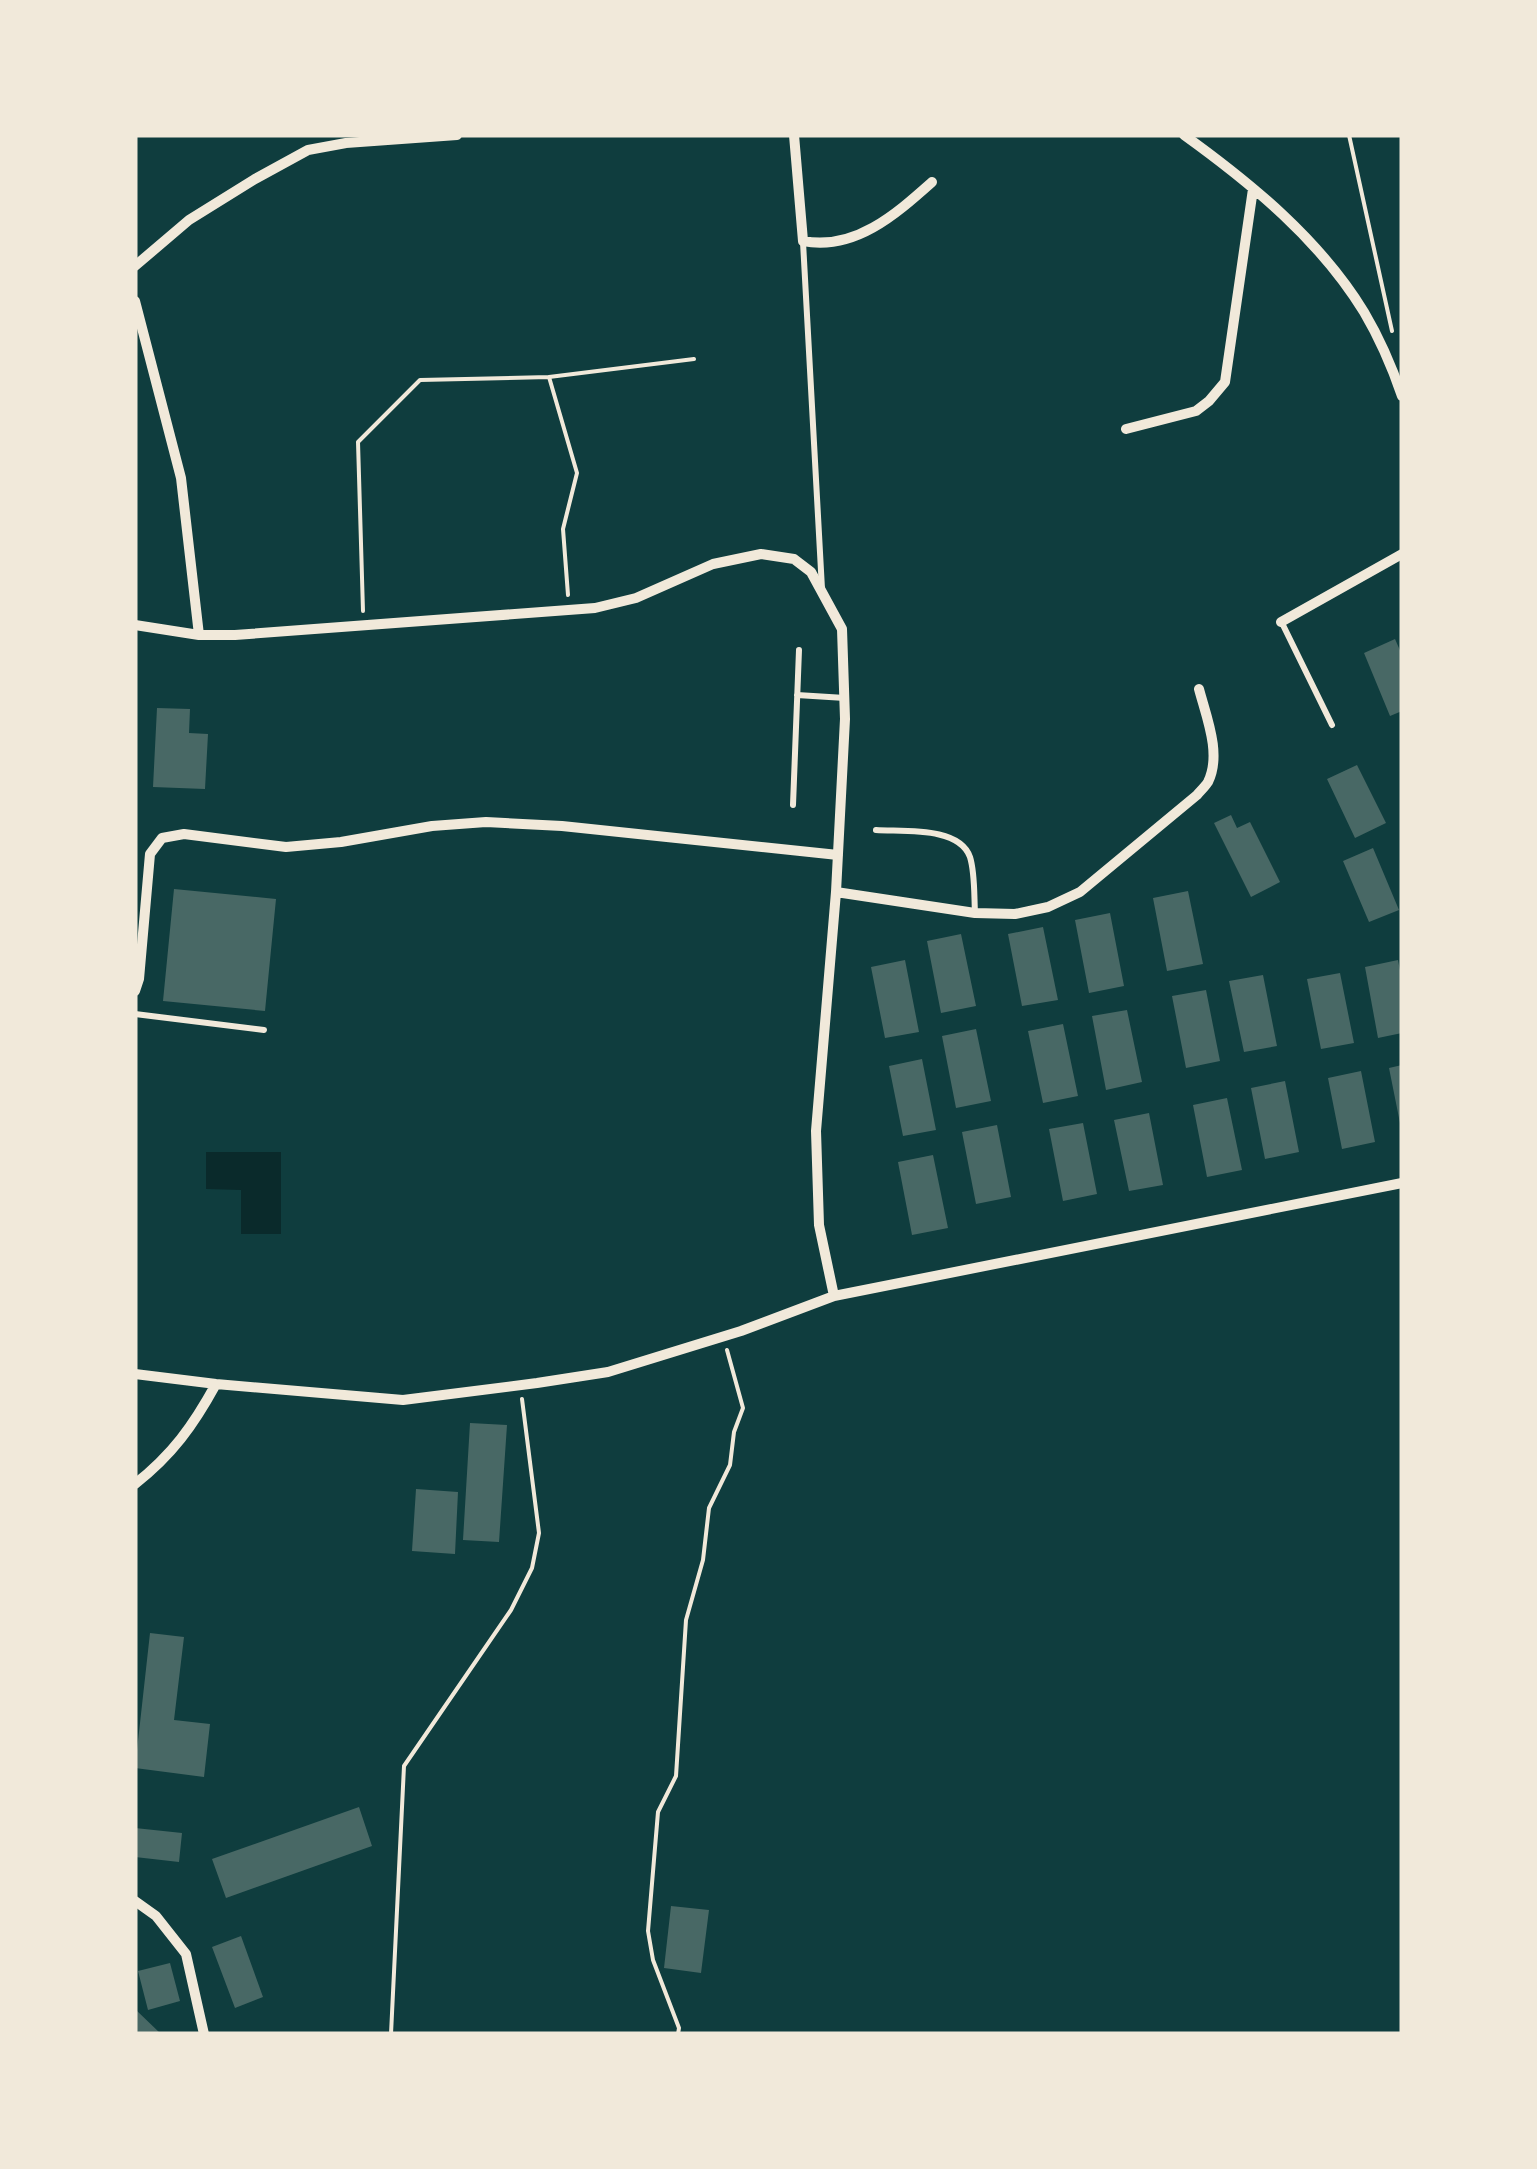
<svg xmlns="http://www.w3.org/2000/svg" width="1537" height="2169" viewBox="0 0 1537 2169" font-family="Poppins,sans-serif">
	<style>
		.water { fill: #0a2a2b }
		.building { fill: #486865 }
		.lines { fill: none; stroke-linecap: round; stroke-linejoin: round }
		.path { stroke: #f1e9da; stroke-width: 4 }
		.service { stroke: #f1e9da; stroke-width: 6 }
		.minor { stroke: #f1e9da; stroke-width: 10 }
	</style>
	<rect width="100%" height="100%" fill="#0f3d3e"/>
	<path class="water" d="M206 1152H281V1234H241V1190L206 1189Z"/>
	<path class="building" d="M1395 639 1402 655V711L1390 716 1364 653Z
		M157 708 190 709 189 733 208 734 205 789 153 787Z
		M1357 765 1386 823 1355 838 1327 779Z
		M1231 815 1237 828 1250 822 1280 882 1251 897 1214 823Z
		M1373 848 1399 910 1369 922 1343 861Z
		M174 889 276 899 265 1011 163 1001Z
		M1188 891 1203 964 1167 971 1153 898Z
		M1110 913 1124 986 1089 993 1075 920Z
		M1043 927 1058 1000 1022 1006 1008 934Z
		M961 934 976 1006 941 1013 927 941Z
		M905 960 919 1032 885 1038 871 967Z
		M1398 960 1402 981V1033L1378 1038 1365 967Z
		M1340 973 1354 1043 1321 1049 1307 979Z
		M1263 975 1277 1046 1244 1052 1229 981Z
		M1206 990 1220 1061 1186 1068 1172 996Z
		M1127 1010 1142 1082 1106 1090 1092 1016Z
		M1063 1024 1078 1096 1043 1103 1028 1031Z
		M976 1029 991 1101 956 1108 942 1036Z
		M922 1059 936 1130 903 1136 889 1066Z
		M1402 1065V1123H1400L1389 1068Z
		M1361 1071 1375 1142 1342 1149 1328 1078Z
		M1285 1081 1299 1152 1265 1159 1251 1088Z
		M1227 1098 1242 1170 1207 1177 1193 1105Z
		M1149 1113 1163 1185 1129 1191 1114 1120Z
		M1083 1123 1097 1194 1063 1201 1049 1129Z
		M997 1125 1011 1197 976 1204 962 1132Z
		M933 1155 948 1228 912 1235 898 1162Z
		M470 1423 507 1425 499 1542 463 1540Z
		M416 1489 458 1492 455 1554 412 1551Z
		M150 1633 184 1637 174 1720 210 1724 204 1777 135 1768Z
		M359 1807 372 1846 226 1898 212 1859Z
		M135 1828 182 1833 179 1862 135 1857Z
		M671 1906 709 1910 701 1973 664 1968Z
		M241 1936 263 1997 235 2008 212 1947Z
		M170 1963 180 2001 148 2010 138 1971Z
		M135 2009 161 2034H135Z"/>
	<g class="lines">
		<path class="path" d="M1349 135 1392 331
			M549 377 577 473 563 529 568 595
			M363 611 358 442 420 380 549 377 694 359
			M391 2034 404 1766 511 1610 532 1568 539 1533 522 1399
			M678 2034 679 2028 653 1960 648 1931 658 1812 676 1776 686 1620 703 1560 709 1508 730 1465 734 1432 743 1408 727 1350"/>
		<path class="service" d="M803 242 822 589
			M1282 623 1332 725
			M797 695 845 698
			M793 805 799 650
			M876 830C903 832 959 826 970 857 975 873 974 895 975 913
			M135 1014 264 1030"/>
		<path class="minor" d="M794 135 803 241C855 251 896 214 932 182
			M1184 135C1252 184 1320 240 1364 312 1380 339 1392 367 1402 396
			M135 266 189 220 255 179 308 150 346 143 457 135
			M135 301 181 478 199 635
			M1126 429 1196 411 1209 401 1225 382 1253 189
			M1281 622 1402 554
			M135 625 199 635H235L595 608 636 598 713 564 761 554 794 559 811 572 842 629 845 719 836 892 816 1131 819 1225 834 1296
			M836 892 975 913 1015 914 1048 907 1080 892 1197 795C1200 791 1205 787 1208 782 1222 754 1206 716 1199 689
			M135 991 139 979 150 854 162 838 184 834 286 847 341 842 432 826 486 822 562 826 838 855
			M135 1374 216 1384 403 1400 537 1383 608 1372 741 1331 834 1296 1402 1183
			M135 1484C172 1455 193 1426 216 1384
			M135 1901 156 1916 186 1954 204 2034"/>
	</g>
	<rect width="1537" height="2169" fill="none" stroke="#f1e9da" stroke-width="275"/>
</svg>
